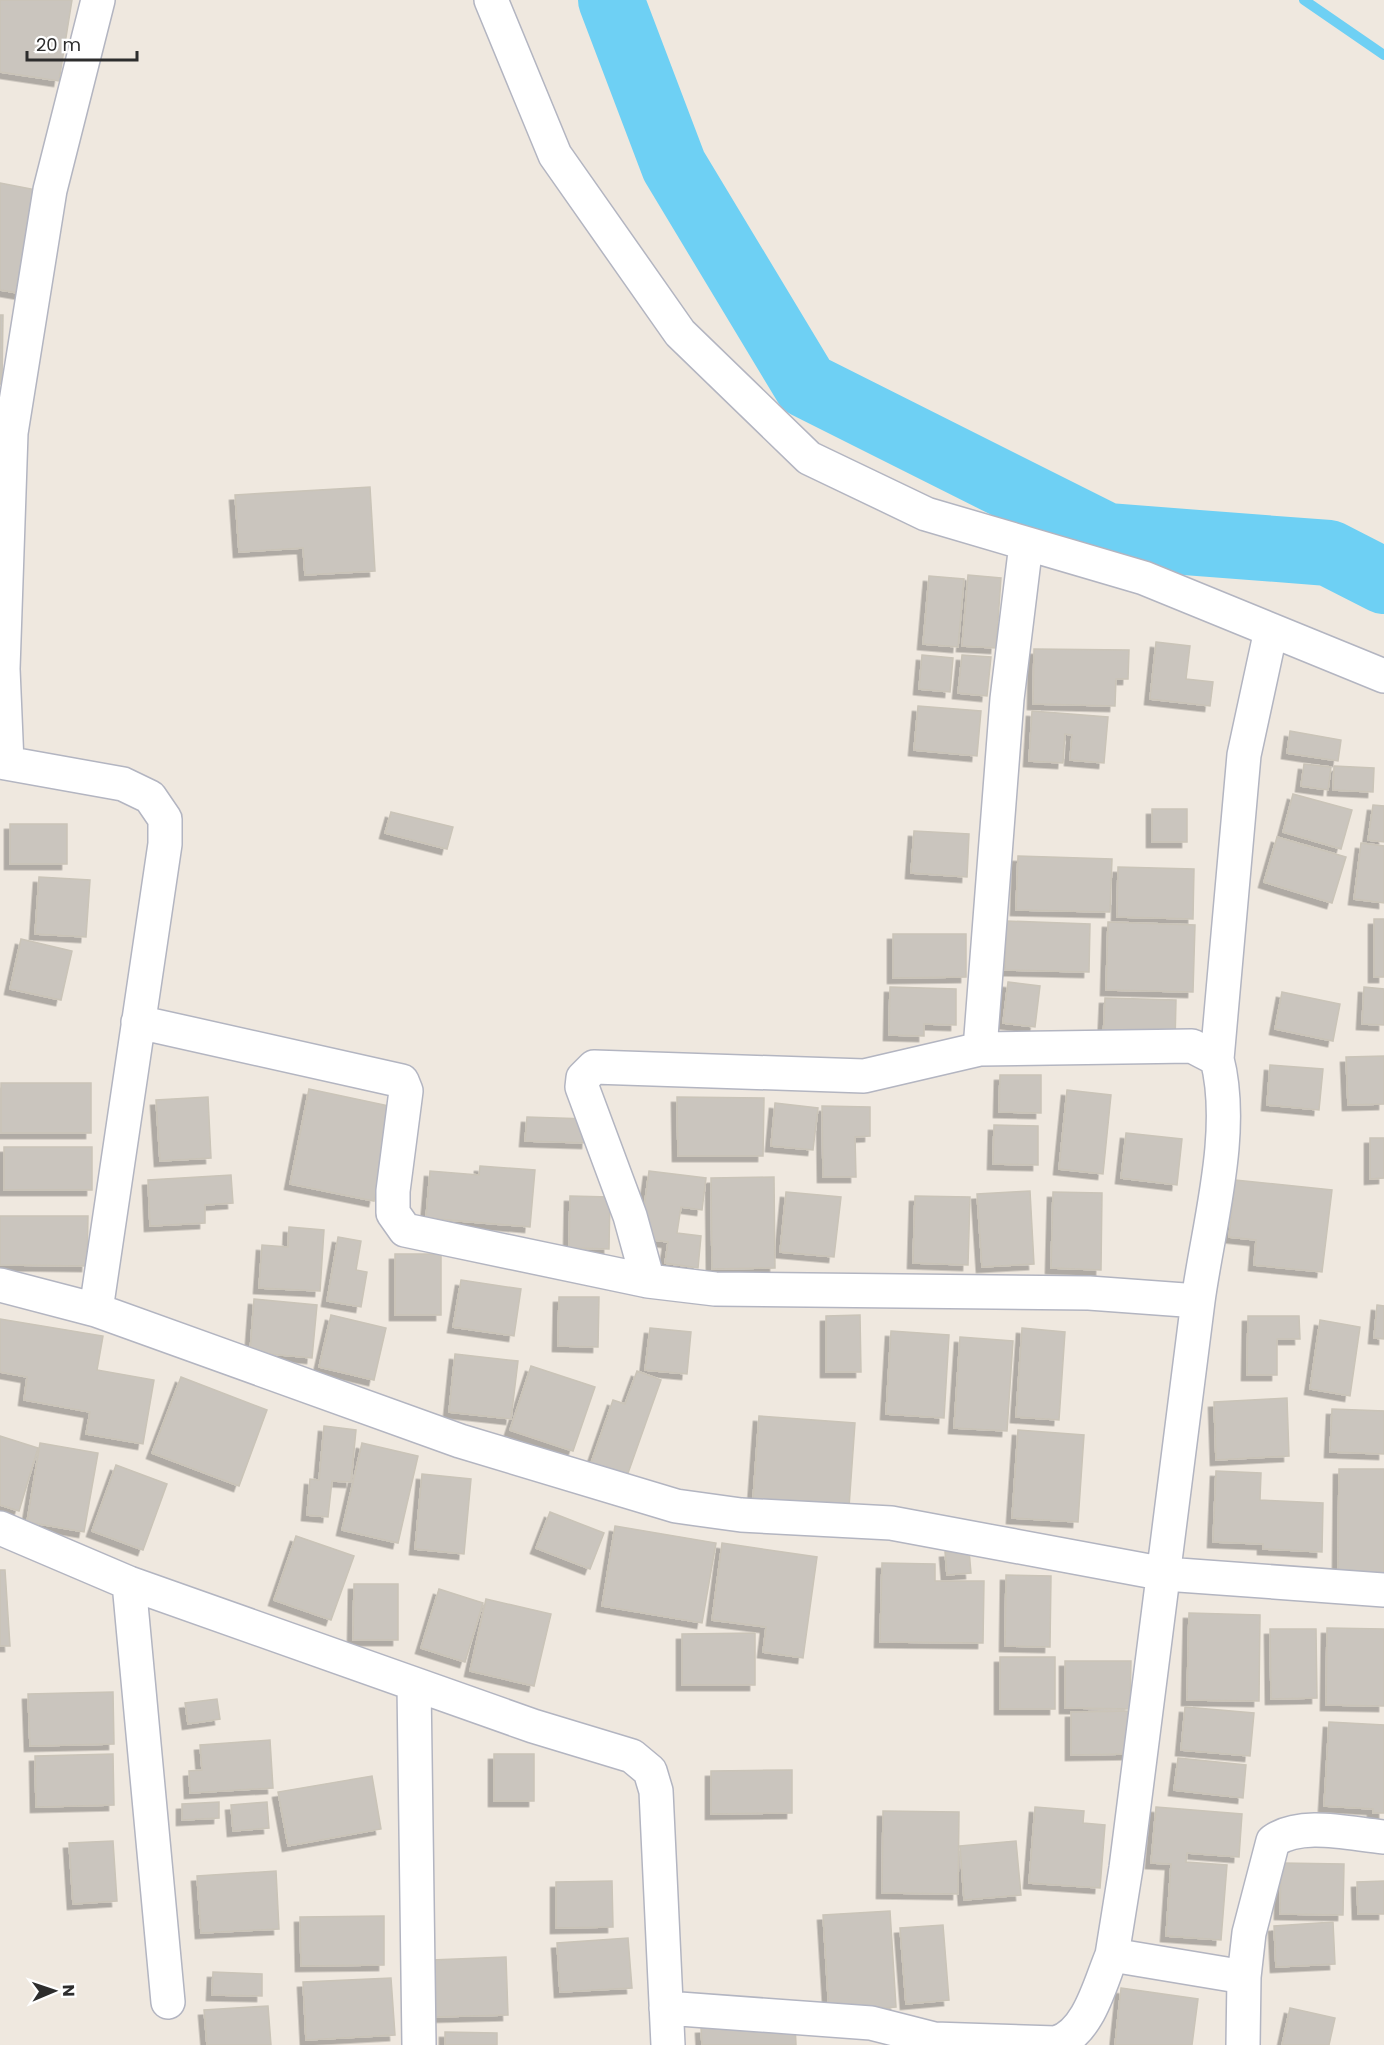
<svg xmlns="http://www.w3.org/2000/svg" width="1384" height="2045" viewBox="0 0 1384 2045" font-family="Poppins,sans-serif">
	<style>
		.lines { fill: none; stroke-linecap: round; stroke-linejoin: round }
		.stream { stroke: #6ed0f4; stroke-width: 10 }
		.river { stroke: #6ed0f4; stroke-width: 66 }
		.building { fill: #cac5be; stroke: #cac4b8; stroke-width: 1.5; filter: url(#shadow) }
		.street-casing { stroke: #b3b5c1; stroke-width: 36 }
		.street { stroke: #fff; stroke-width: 33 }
	</style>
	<defs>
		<filter id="shadow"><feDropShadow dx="-5.5" dy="5.5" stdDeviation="0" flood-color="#0004"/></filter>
	</defs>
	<rect width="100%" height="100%" fill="#efe8df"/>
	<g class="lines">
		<path class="stream" d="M1304 0 1384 55"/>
		<path class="river" d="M611 0 674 166 806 385 1107 536 1329 553 1384 581"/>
	</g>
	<path class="building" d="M0 0H72L59 81 0 72Z
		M0 183 42 191 23 294 0 290Z
		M0 315H3L2 384H0Z
		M370 487 375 571 305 575 303 548 239 552 235 495Z
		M968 575 1001 578 996 648 962 646Z
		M929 576 964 579 958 647 923 644Z
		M1156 642 1190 646 1186 679 1213 682 1210 706 1150 699Z
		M1034 649 1129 650 1128 679H1116L1115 706 1033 704Z
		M922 655 953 658 950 692 919 689Z
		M962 655 991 657 987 696 958 693Z
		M918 706 981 711 977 756 914 750Z
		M1032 711 1108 717 1104 763 1070 760 1072 735 1065 734 1063 763 1029 761Z
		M1290 731 1341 740 1338 761 1287 753Z
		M1304 764 1331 767 1328 790 1301 786Z
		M1334 766 1374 768 1373 792 1333 790Z
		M1293 794 1352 810 1341 849 1283 832Z
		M1373 805 1384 806V842L1368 840Z
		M1152 809H1187V842H1152Z
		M391 812 453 827 447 849 385 833Z
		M10 824H67V864H10Z
		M914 831 969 834 967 877 911 873Z
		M1277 837 1346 857 1332 903 1264 882Z
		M1361 843 1384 846V903L1354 899Z
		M1018 856 1112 859 1110 912 1016 910Z
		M1118 867 1194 869 1193 919 1117 917Z
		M39 877 90 880 86 937 35 934Z
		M1374 919H1384V977H1374Z
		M1006 921 1090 924 1089 972 1005 970Z
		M1108 922 1195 925 1193 992 1106 990Z
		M893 934H966V977L893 978Z
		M21 939 72 951 61 1000 10 989Z
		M1008 982 1040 986 1035 1027 1003 1023Z
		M890 987 956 989V1025L924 1024V1036L889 1035Z
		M1364 987 1384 989V1025L1362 1024Z
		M1282 992 1340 1004 1333 1041 1275 1029Z
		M1105 998 1176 1000 1175 1043 1103 1041Z
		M1384 1056V1104L1348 1105 1346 1057Z
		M1270 1065 1323 1069 1319 1110 1267 1105Z
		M1000 1075H1041V1113L999 1112Z
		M1 1083H91V1133H1Z
		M309 1089 394 1107 374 1201 290 1184Z
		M1067 1090 1111 1095 1103 1174 1059 1169Z
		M208 1097 211 1158 160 1161 156 1100Z
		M677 1097 764 1098 763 1156H678Z
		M775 1103 818 1108 813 1150 771 1146Z
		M822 1106 870 1107V1136L855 1137 856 1177H823Z
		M527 1117 588 1119 587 1143 525 1141Z
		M994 1125 1038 1126V1165L993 1164Z
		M1126 1133 1182 1139 1177 1185 1121 1178Z
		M1370 1138H1384V1178L1370 1179Z
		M4 1147H92V1190H4Z
		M480 1166 535 1170 530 1227 426 1218 430 1171 479 1175Z
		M649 1171 706 1178 702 1210 681 1207 677 1233 701 1236 698 1268 665 1263 668 1242 640 1238Z
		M231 1175 233 1203 205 1205V1223L150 1226 148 1180Z
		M774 1177 775 1268 712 1269 711 1178Z
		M1235 1180 1332 1190 1322 1272 1254 1265 1256 1240 1229 1237Z
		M1030 1191 1034 1264 982 1267 977 1194Z
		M786 1192 841 1197 834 1257 780 1252Z
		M1053 1192 1102 1193 1101 1270 1051 1268Z
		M570 1196 610 1197 609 1249 569 1248Z
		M915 1196 970 1197 968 1265 913 1263Z
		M0 1216H88L87 1266 0 1265Z
		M289 1227 324 1230 320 1291 259 1288 262 1245 288 1247Z
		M338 1237 361 1241 356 1270 367 1272 361 1307 327 1301Z
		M395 1254H441V1315H395Z
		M461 1280 521 1289 514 1336 453 1327Z
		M559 1297H599L598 1347 558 1346Z
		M254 1299 317 1305 312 1358 250 1352Z
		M1377 1305 1384 1306V1339L1374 1338Z
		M331 1315 386 1328 374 1380 319 1367Z
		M860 1315 861 1372H826V1316Z
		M1248 1316H1299L1300 1339H1277V1375H1247Z
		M0 1319 103 1336 97 1370 154 1380 143 1444 86 1434 90 1412 24 1400 27 1377 0 1372Z
		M1320 1320 1360 1327 1350 1396 1310 1389Z
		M650 1328 691 1332 687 1374 645 1370Z
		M1022 1328 1065 1332 1059 1420 1016 1417Z
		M891 1331 949 1335 944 1418 886 1414Z
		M960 1337 1013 1341 1007 1431 954 1428Z
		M455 1354 518 1361 511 1419 449 1412Z
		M531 1366 595 1387 573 1451 510 1430Z
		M637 1371 661 1380 627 1476 591 1463 613 1400 625 1404Z
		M181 1377 267 1410 239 1486 152 1453Z
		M1287 1398 1289 1456 1216 1460 1214 1402Z
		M1332 1409 1384 1411V1454L1330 1452Z
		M759 1416 855 1423 849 1507 753 1499Z
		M324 1426 356 1430 351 1482 332 1481 328 1517 307 1515 310 1479 319 1480Z
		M1018 1430 1084 1435 1078 1522 1012 1518Z
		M0 1436 38 1448 19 1511 0 1505Z
		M40 1443 98 1453 84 1532 27 1522Z
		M362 1443 418 1456 398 1543 342 1530Z
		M116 1465 167 1484 143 1550 92 1531Z
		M1339 1469H1384V1573L1338 1572Z
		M1216 1471 1261 1473 1260 1500 1323 1503 1322 1552 1263 1549V1544L1213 1542Z
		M422 1474 471 1479 464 1554 415 1549Z
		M550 1512 604 1533 590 1569 536 1548Z
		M615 1526 716 1543 702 1623 602 1606Z
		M296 1536 354 1556 331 1620 274 1600Z
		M722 1543 817 1557 803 1658 763 1652 766 1627 712 1620Z
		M969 1550 971 1573 947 1575 945 1552Z
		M882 1563 935 1564V1581H984L983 1643 880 1642Z
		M0 1570H5L10 1646H0Z
		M1006 1575 1051 1576 1050 1647 1005 1646Z
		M354 1584H398V1640H353Z
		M439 1589 483 1603 465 1662 421 1648Z
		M486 1599 551 1614 534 1686 470 1671Z
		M1189 1613 1260 1615 1259 1701 1187 1700Z
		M1327 1628 1384 1629V1706L1326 1705Z
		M1270 1629H1316L1317 1698 1271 1699Z
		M755 1633V1685H682V1634Z
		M1000 1657H1055V1709H1000Z
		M1065 1661H1131L1130 1709 1065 1708Z
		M113 1692 114 1744 30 1746 28 1694Z
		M217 1699 220 1719 188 1724 185 1703Z
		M1185 1707 1254 1713 1250 1756 1181 1750Z
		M1133 1711V1754L1071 1755V1712Z
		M1329 1722 1384 1725V1813H1373V1809L1324 1806Z
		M270 1740 273 1788 190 1793 189 1771 202 1770 200 1745Z
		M113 1754 114 1805 36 1807 35 1756Z
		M494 1754H534V1801H494Z
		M1178 1758 1246 1765 1243 1798 1174 1790Z
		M792 1770V1813L711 1814V1771Z
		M372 1776 381 1829 288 1846 278 1792Z
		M219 1802V1818L182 1820V1804Z
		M267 1802 269 1828 233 1831 231 1805Z
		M1035 1807 1084 1811 1083 1823 1105 1825 1100 1888 1029 1883Z
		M1156 1807 1242 1814 1239 1857 1187 1853 1186 1862 1227 1865 1221 1940 1166 1936 1171 1864 1151 1863Z
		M883 1811 959 1812 958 1894 882 1893Z
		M113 1841 117 1901 73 1904 69 1843Z
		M1016 1841 1021 1895 964 1900 960 1846Z
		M1281 1863 1344 1864 1343 1915 1280 1914Z
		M276 1871 279 1929 201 1933 197 1876Z
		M612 1881 613 1927 556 1928V1882Z
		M1384 1881V1914H1358L1357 1882Z
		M890 1911 896 2007 829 2012 823 1915Z
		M384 1916V1965L301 1966 300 1917Z
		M1333 1922 1335 1964 1276 1967 1274 1926Z
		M943 1925 949 2000 906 2004 900 1928Z
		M628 1938 632 1988 560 1992 557 1943Z
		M506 1957 508 2015 432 2017 431 1960Z
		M213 1972 262 1974V1996L212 1995Z
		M391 1978 395 2035 306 2040 303 1982Z
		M1121 1988 1198 1999 1192 2045H1115Z
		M268 2006 271 2045H207L204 2010Z
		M1290 2008 1335 2018 1329 2045H1282Z
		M795 2023 796 2045H702L701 2028Z
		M445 2032 497 2033V2045H445Z"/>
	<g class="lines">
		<g class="street-casing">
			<path id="street" d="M491 0 555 155 680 333 809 458 926 514 1144 578 1384 676
				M0 762 123 784 150 797 165 819V844L96 1310 460 1441 676 1506 741 1515 891 1523 1165 1574 1384 1590
				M7 763 3 669 11 433 50 190 98 0
				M138 1022 402 1081 406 1091 393 1191V1213L405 1230 648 1281 630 1216 582 1087 583 1078 594 1067 864 1076 980 1049 1192 1046 1217 1059C1236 1132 1208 1227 1198 1301 1173 1490 1151 1679 1126 1868L1112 1955
				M980 1049 1007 699 1026 544
				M1217 1059 1244 755 1271 630
				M648 1281 715 1289 1089 1293 1198 1301
				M0 1285 96 1310
				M0 1528 129 1583 533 1726 632 1756 650 1771 656 1791 668 2045
				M129 1583 168 2002
				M414 1684 419 2045
				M666 2008 871 2023 934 2039 1056 2043C1089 2033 1100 1983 1112 1955L1244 1977
				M1243 2045 1244 1977 1249 1933 1273 1841C1302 1821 1350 1834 1384 1837"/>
		</g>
		<use href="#street" class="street"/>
	</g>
	<g transform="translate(54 1991) rotate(88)" stroke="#ffffff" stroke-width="4.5" paint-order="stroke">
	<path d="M0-4.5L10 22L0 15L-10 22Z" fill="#2d2d2d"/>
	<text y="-9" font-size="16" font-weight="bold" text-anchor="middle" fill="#2d2d2d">N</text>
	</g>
	<path d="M27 51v9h110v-9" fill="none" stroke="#2d2d2d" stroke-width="3"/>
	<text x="36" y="51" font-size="18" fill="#2d2d2d" stroke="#ffffff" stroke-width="4.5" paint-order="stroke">20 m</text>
</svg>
